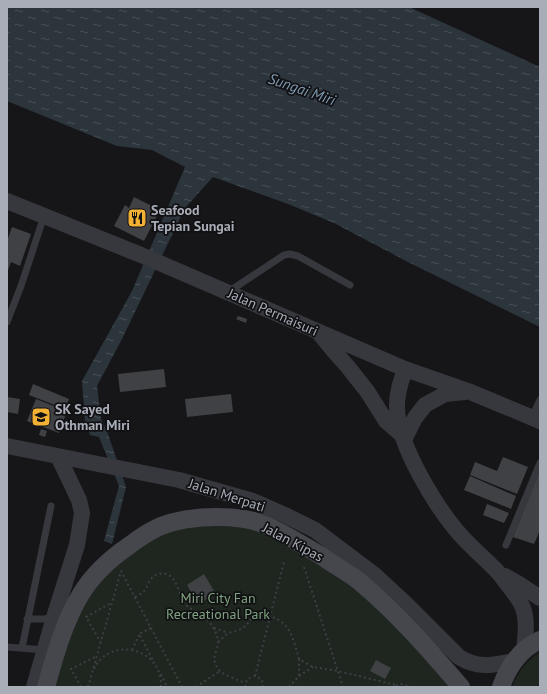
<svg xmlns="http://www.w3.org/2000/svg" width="547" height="694" viewBox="0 0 547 694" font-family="'PT Sans',sans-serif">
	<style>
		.green { fill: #1e261f }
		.water { fill: url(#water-ripples) }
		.building { fill: #404145 }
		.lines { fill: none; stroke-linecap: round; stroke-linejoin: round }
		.path { stroke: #3d3f44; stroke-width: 2; stroke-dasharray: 2 3; stroke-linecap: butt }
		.service { stroke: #37383d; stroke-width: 7 }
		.tertiary { stroke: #37383d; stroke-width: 16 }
		.secondary { stroke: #45474d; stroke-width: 18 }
		.labels { text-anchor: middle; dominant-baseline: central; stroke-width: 3.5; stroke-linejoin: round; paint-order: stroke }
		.poi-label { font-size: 14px; font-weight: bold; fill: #a8adb8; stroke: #111113; text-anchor: start }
		.street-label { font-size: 14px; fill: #a8adb8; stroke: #111113 }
		.park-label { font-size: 14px; fill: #7fa381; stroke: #111113 }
		.water-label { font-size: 15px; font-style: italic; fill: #7f9bb3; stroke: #111113 }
	</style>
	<defs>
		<pattern id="water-ripples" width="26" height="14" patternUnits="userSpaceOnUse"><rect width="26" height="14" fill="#2c353c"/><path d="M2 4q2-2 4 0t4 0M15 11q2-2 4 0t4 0" fill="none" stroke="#485056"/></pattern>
	</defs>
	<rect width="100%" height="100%" fill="#161618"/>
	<path class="green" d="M228 524 257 529 284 543 338 574 392 621 451 687H53L75 623 96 585 123 558 172 528Z
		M540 652V687H512C518 672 526 661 540 652Z"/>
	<path class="water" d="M7 7H409L540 67V327L410 263 334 223 288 204 213 177 185 208 122 339 97 386 101 419 107 431 126 487 112 544 104 541 119 486 99 437 90 435 85 420 82 381 132 291 185 167 152 150 117 146 7 101Z"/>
	<path class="building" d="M134 197 160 210 144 241 114 226 125 205 129 208Z
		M12 227 31 234 20 266 11 262 7 273V241Z
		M238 316 247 319 246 323 236 319Z
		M164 369 166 387 120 392 118 374Z
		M33 384 69 399 65 409 29 395Z
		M231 394 233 412 187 417 185 399Z
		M7 397 20 399 18 414 7 412Z
		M36 399 67 411 59 433 27 421Z
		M41 429 47 431 45 437 39 435Z
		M503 457 528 467 517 494 470 475 475 462 497 471Z
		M540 470V530L534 544 513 537Z
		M470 476 516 496 511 509 464 490Z
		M487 504 509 513 504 523 483 515Z
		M204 574 216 594 198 604 187 585Z
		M376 660 391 668 385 679 370 671Z"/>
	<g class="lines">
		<path class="path" d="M304 567 343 687
			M135 597C139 595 143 593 145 590 149 584 150 576 158 574 177 569 178 595 186 605 190 609 195 610 199 613 208 619 216 629 218 640 220 650 209 655 218 669 222 675 239 680 245 683
			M182 599 192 594
			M151 628 139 634 154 662
			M214 628 228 633
			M218 642 228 633 237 631 246 626 250 620 260 614C289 618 292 634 299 659
			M101 643 86 617 111 603
			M132 650 139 635
			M94 669C106 643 142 644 156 666 160 672 161 680 161 687
			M161 674 167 687
			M255 676 284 562
			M299 676 313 667
			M81 687 71 669 97 656
			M88 687 121 571 182 687
			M196 687 220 671
			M245 687 247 679 255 676C261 678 263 681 263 687
			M289 687 299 676V659L313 667 338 671 396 685
			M391 687 402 684 411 687"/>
		<path class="service" d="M228 292 284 255 290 254 298 256 350 285
			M7 322 21 286 44 216
			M532 417 540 400
			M506 545 540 463
			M27 619H45L53 616
			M7 647 45 650
			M22 648 51 506"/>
		<path class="tertiary" d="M7 201 141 255 405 369 468 391 540 421
			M319 333 333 350 348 367 367 391 386 421 401 434
			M405 369C401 381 397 392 397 405 396 444 439 513 466 541 476 551 487 561 497 571 502 577 507 584 512 590 516 596 521 602 523 608 528 622 525 637 524 651
			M404 440 415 418 425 405 445 394 465 392
			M7 446 179 480 253 501 285 515 315 530 376 576 404 602 459 657C478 669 493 665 514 661
			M505 576 519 584 540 598
			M34 687 55 614 77 545 82 513 79 500 58 456"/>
		<path class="secondary" d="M46 687C55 655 64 622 81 594 93 574 111 558 130 545 139 538 150 531 161 526 190 515 239 513 268 526 287 535 305 546 323 557 335 566 349 573 360 582 398 614 429 650 461 687
			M501 687C508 667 520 649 540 640"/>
	</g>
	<defs>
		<g id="restaurant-square" transform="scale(1)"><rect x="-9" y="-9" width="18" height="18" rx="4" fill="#f2b134" stroke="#111113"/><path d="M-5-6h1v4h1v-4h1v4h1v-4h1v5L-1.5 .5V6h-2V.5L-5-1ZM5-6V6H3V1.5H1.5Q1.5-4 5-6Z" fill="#111"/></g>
		<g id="school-square" transform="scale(1)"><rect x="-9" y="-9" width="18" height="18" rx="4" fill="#f2b134" stroke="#111113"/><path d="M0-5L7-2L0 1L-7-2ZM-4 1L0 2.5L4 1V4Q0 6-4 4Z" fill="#111"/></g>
	</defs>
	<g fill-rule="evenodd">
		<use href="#restaurant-square" x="137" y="218"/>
		<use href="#school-square" x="41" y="417"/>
	</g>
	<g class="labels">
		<g class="poi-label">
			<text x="151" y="210">Seafood<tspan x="151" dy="16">Tepian Sungai</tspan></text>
			<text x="55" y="409">SK Sayed<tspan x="55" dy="16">Othman Miri</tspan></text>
		</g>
		<g class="street-label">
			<text transform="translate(273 312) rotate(24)">Jalan Permaisuri</text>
			<text transform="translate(227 495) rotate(18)">Jalan Merpati</text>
			<text transform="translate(293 542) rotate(28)">Jalan Kipas</text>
		</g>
		<g class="park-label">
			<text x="218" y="598">Miri City Fan<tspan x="218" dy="16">Recreational Park</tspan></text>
		</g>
		<g class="water-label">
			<text transform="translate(302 89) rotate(19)">Sungai Miri</text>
		</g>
	</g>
	<rect width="547" height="694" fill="none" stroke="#a8adb8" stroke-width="16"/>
</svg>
